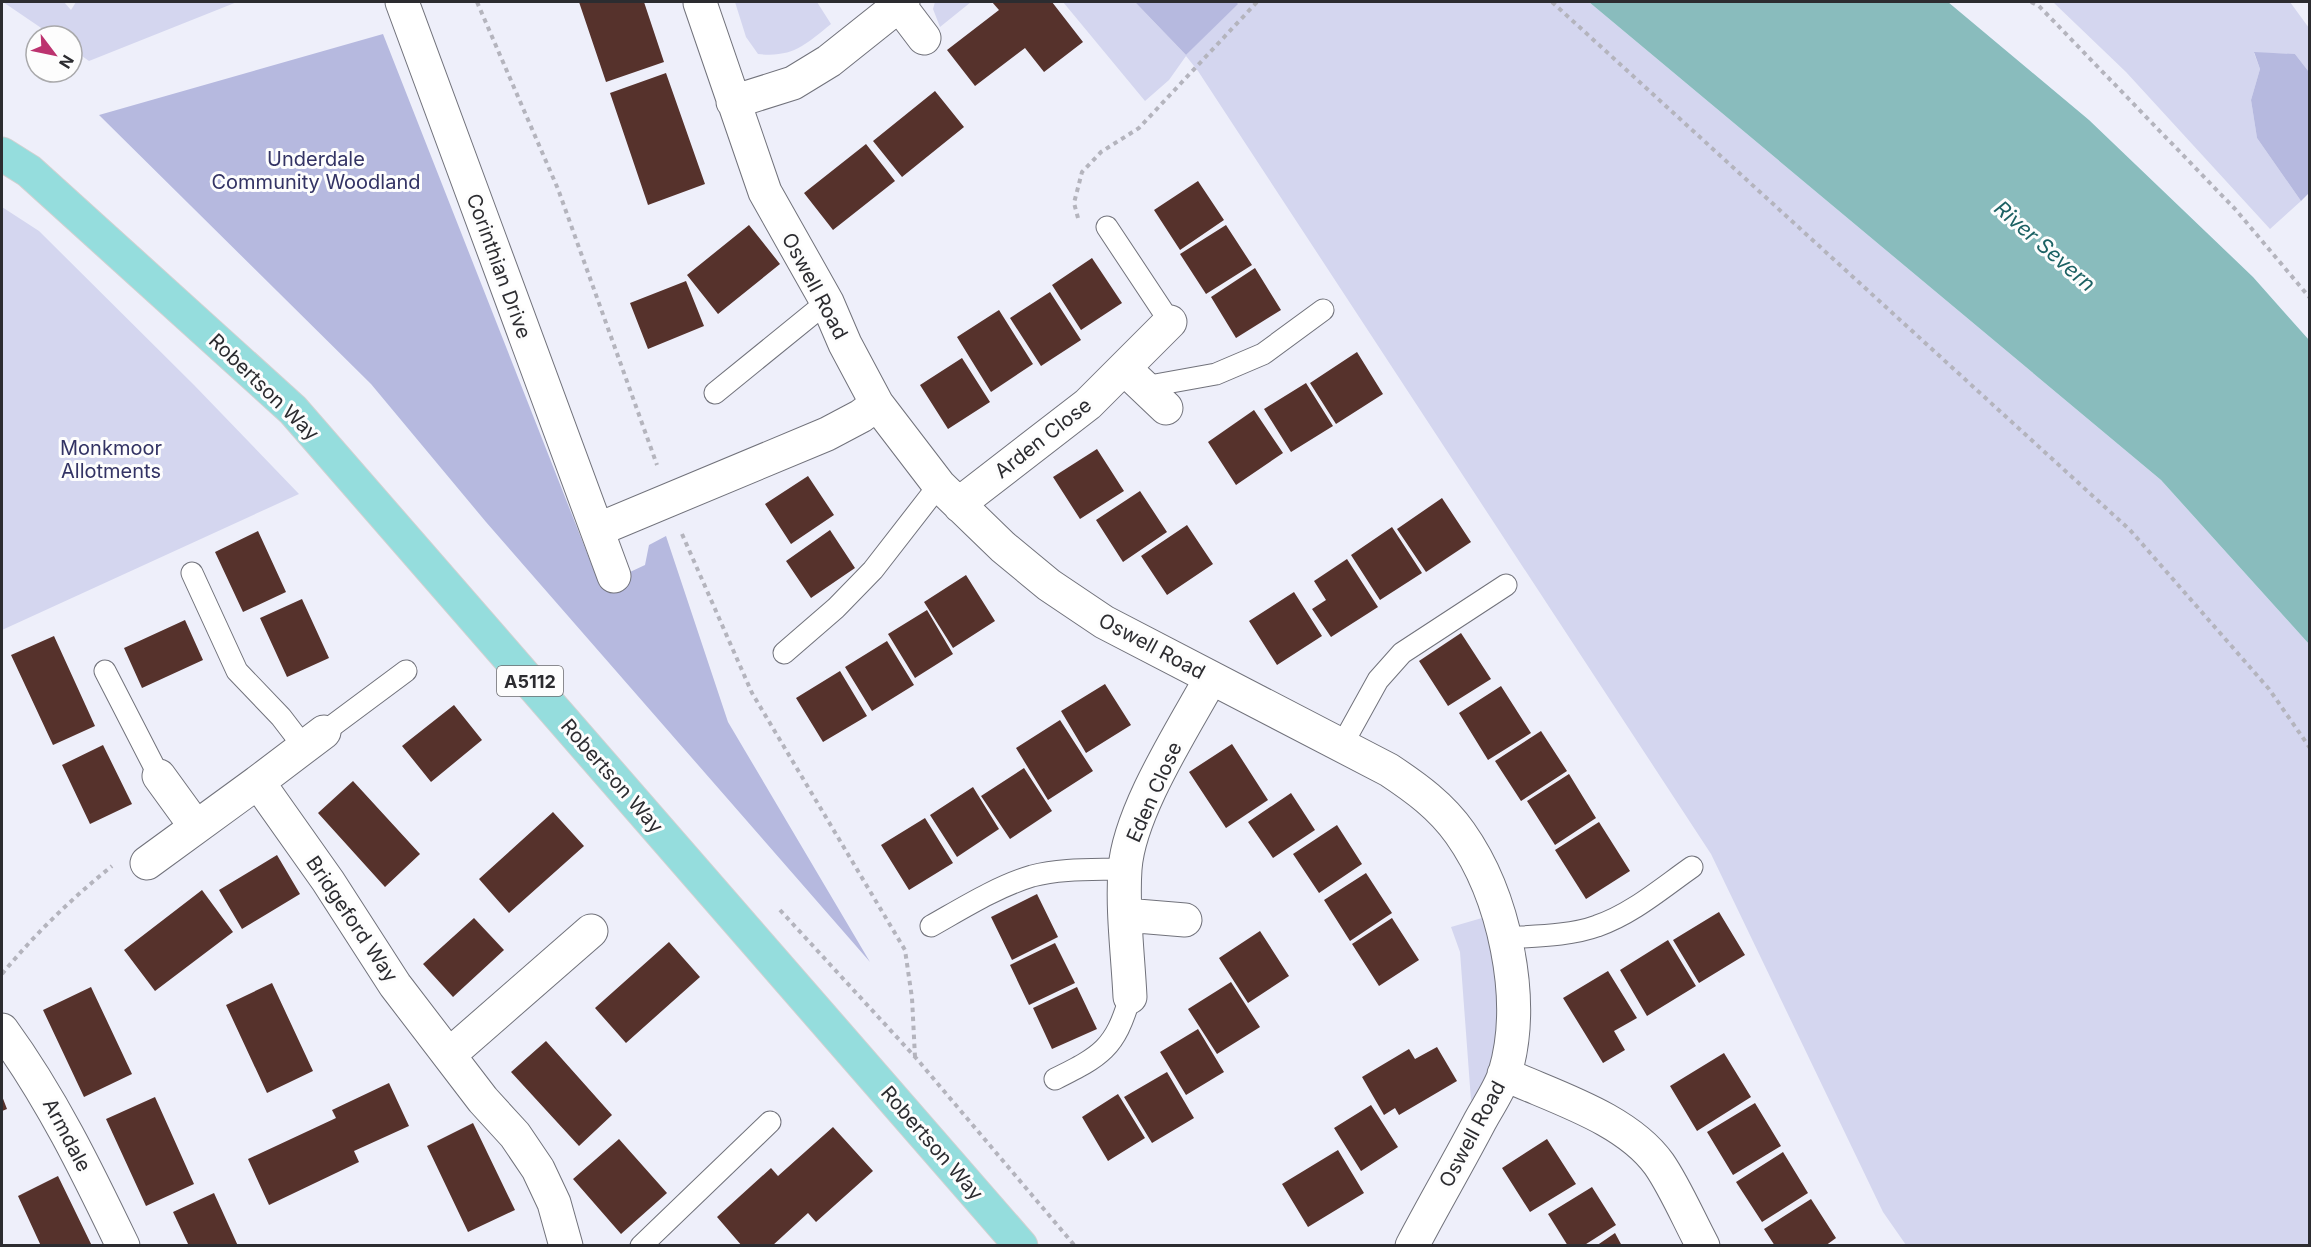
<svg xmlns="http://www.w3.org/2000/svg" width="2311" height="1247" viewBox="0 0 2311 1247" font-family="Inter,sans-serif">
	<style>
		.green { fill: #d4d6ef }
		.forest { fill: #b6b9df }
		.water { fill: #89bcbd }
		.building { fill: #56322c }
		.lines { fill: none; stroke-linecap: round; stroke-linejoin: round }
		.lane-casing { stroke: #71727b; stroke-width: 23 }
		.street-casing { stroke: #71727b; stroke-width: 35 }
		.primary-casing { stroke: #d1d1d1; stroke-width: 35 }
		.path { stroke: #b4b4bd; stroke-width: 4; stroke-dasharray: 4.5 4.5; stroke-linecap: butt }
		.lane { stroke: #fff; stroke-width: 21 }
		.street { stroke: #fff; stroke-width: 33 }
		.primary { stroke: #95dddd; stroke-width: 33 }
		.labels { text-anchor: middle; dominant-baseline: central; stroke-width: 6; stroke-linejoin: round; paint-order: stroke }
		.shield { fill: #fdfdfd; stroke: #6b6b6e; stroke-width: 1.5 }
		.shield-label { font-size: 18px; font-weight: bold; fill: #2c2c30 }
		.park-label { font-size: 20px; fill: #333364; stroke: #fdfdfd }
		.street-label { font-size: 20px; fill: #2c2c30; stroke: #fdfdfd }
		.water-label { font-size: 21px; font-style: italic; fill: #1b6163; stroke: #fdfdfd }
	</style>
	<rect width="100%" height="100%" fill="#eeeffa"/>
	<path class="green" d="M3 2H64L71 10 76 2H237L89 61 72 49V36H53Z
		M735 2H817L831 24C806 44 793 58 758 54L746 37Z
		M935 2H971L940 27 933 9Z
		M1063 2H1135L1186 55 1237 4 1236 2H1589L2161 480 2309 644V1245H1906L1883 1212 1711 854 1198 71 1186 56 1169 80 1145 101Z
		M2053 2H2290L2309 28V72L2295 54 2254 53 2260 69 2251 100 2257 138 2301 201 2270 229 2126 72Z
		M2 207 39 231 194 385 299 494 2 630Z
		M1482 918C1490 946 1499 976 1500 1006 1500 1039 1488 1071 1478 1102L1471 1100 1460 952 1451 927Z"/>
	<path class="forest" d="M1135 2H1236L1238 4 1186 55Z
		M383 34 600 586 645 565 649 545 666 536 728 722 870 962 486 522 371 384 99 115Z
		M2254 52 2295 54 2309 72V193L2301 201 2257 138 2251 100 2260 69Z"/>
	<path class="water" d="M1589 2H1948L2089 120 2253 277 2309 340V644L2161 480Z"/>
	<path class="building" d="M579 2H644L664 62 606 82Z
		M992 2H1052L1083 42 1044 72 1025 48 975 86 947 50 999 10Z
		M666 73 705 184 648 205 610 93Z
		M935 91 964 127 902 177 873 141Z
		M866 144 895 181 833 230 804 193Z
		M1198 181 1224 220 1180 250 1154 210Z
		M749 225 780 264 718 314 687 275Z
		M1226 225 1252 265 1206 294 1180 254Z
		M1092 258 1122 303 1081 330 1052 285Z
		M1255 268 1281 310 1236 338 1211 297Z
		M686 281 704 326 648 349 630 303Z
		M1050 292 1081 340 1041 366 1010 318Z
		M999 310 1033 364 991 392 957 337Z
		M1357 352 1383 394 1336 424 1310 383Z
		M962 358 990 402 948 429 920 385Z
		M1306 383 1333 426 1291 452 1264 409Z
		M1254 410 1283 453 1236 485 1208 442Z
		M1097 449 1124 491 1080 519 1053 477Z
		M808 476 834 515 791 544 765 504Z
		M1140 491 1167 532 1123 562 1096 520Z
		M1442 498 1471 542 1426 572 1397 529Z
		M1187 525 1213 564 1167 595 1141 556Z
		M1392 527 1422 573 1380 600 1351 555Z
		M830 530 855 568 811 598 786 561Z
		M258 531 286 592 243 612 215 552Z
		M1347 559 1378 607 1331 637 1312 609 1326 600 1314 581Z
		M966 575 995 621 953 648 924 602Z
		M1294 592 1322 636 1277 665 1249 621Z
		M302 599 329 658 287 677 260 618Z
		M927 610 953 654 915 678 888 634Z
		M185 620 203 660 142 688 124 648Z
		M1461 633 1491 679 1448 706 1419 661Z
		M54 636 95 726 53 745 11 655Z
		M887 641 914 685 872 711 845 667Z
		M840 671 867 716 823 742 796 698Z
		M1105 684 1131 725 1086 753 1061 711Z
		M1501 686 1531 733 1488 760 1459 713Z
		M454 705 482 740 431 782 402 746Z
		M1060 720 1093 771 1048 800 1016 748Z
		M1541 731 1567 771 1521 801 1495 761Z
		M1232 744 1268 800 1226 828 1189 772Z
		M103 745 132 804 90 824 62 765Z
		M1024 768 1052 811 1010 839 981 796Z
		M1569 774 1596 818 1555 845 1527 801Z
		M353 781 420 854 385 887 318 813Z
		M973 787 999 829 957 857 930 815Z
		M1291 793 1315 830 1273 858 1248 822Z
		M553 812 584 846 509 913 479 879Z
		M925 818 953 863 909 890 881 845Z
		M1599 822 1630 871 1586 899 1555 850Z
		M1337 825 1362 864 1319 893 1293 854Z
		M277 855 300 894 242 929 219 890Z
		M1366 873 1392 913 1350 941 1324 900Z
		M202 890 233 932 155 991 124 950Z
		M1037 894 1058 937 1012 960 991 917Z
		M1719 912 1745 955 1699 983 1673 940Z
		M474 918 504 950 453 997 423 964Z
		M1392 918 1419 960 1379 986 1352 944Z
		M1260 931 1289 976 1248 1003 1219 958Z
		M1668 940 1696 986 1647 1016 1620 970Z
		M669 942 700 977 626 1043 595 1008Z
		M1055 943 1075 983 1029 1005 1010 965Z
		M1608 971 1637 1018 1614 1031 1625 1050 1603 1063 1563 998Z
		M1231 982 1260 1027 1217 1054 1188 1009Z
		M272 983 313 1071 267 1093 226 1005Z
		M91 987 132 1074 84 1097 43 1010Z
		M1077 987 1097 1029 1052 1049 1033 1008Z
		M1198 1029 1224 1072 1186 1095 1160 1052Z
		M546 1041 612 1115 579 1146 511 1072Z
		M1437 1047 1457 1081 1399 1115 1395 1108 1384 1115 1362 1077 1409 1049 1415 1059Z
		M1724 1053 1751 1097 1697 1131 1670 1086Z
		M1167 1072 1194 1118 1152 1143 1124 1097Z
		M389 1083 409 1126 354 1151 359 1162 269 1205 248 1159 336 1118 332 1110Z
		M1118 1094 1145 1138 1108 1161 1082 1117Z
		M2 1096 7 1109 2 1111Z
		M155 1097 194 1184 146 1206 106 1119Z
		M1755 1103 1781 1146 1733 1175 1707 1132Z
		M1371 1105 1398 1147 1361 1171 1334 1128Z
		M473 1123 515 1210 468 1232 427 1146Z
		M833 1127 873 1171 816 1222 808 1213 772 1246H742L717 1217 771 1168 778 1176Z
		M619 1139 667 1193 621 1234 573 1179Z
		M1547 1139 1576 1184 1530 1212 1502 1168Z
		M1338 1150 1364 1193 1308 1227 1282 1184Z
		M1783 1152 1808 1193 1762 1222 1736 1182Z
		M58 1176 92 1246H41L18 1196Z
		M1592 1187 1616 1225 1583 1246H1568L1548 1214Z
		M214 1193 238 1246H189L173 1212Z
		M1811 1199 1836 1238 1825 1246H1775L1764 1229Z
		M1615 1233 1622 1246H1596Z"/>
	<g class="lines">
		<g class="lane-casing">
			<path id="lane" d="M1107 227 1170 322
				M1144 387 1216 374 1263 354 1323 310
				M715 393 827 302
				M192 573 237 671 281 717 304 747
				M784 653 836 608 873 570 939 485
				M105 671 159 776
				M324 732 406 671
				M1342 745 1378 680 1402 653 1506 585
				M931 926C963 908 996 887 1032 876 1062 868 1094 870 1125 869
				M1505 938C1533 936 1570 936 1597 926 1632 914 1662 888 1692 867
				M1055 1079C1101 1056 1115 1049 1130 997
				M641 1246 770 1122"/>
		</g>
		<g class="street-casing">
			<path id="street" d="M402 2 597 530 827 434 861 416 877 404
				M700 3 765 192 827 302 845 344 877 404 939 485 1003 547 1049 585 1104 622 1389 770C1416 788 1441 806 1460 833 1504 895 1527 999 1505 1073 1500 1089 1488 1106 1480 1121 1458 1163 1434 1204 1412 1246
				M899 5 924 38
				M733 102 793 83 829 61 903 2
				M1125 369 1166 408
				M960 506 969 496 1088 404 1170 322
				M597 530 614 576
				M159 776 196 827
				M258 782 324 732
				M147 863 258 782 328 881 395 985 483 1100 515 1135 538 1169 554 1203 566 1246
				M1125 915 1185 920
				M1130 997C1128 955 1122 911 1125 869 1129 812 1183 729 1211 678
				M2 1030C51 1097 87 1171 123 1246
				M449 1055 591 931
				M1504 1074C1554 1097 1626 1118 1659 1164 1675 1187 1689 1220 1703 1246"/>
		</g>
		<g class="primary-casing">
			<path id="primary" d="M2 154 29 171 293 410 1021 1246"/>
		</g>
		<path class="path" d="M477 2 558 189 657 465
			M1552 2 2130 530 2269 689 2310 748
			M2031 2 2039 6 2236 210 2310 298
			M1078 218 1074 203 1082 172 1101 152 1139 128 1257 2
			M682 534 752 693 905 950 912 998 915 1057
			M780 910 916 1058 1075 1246
			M2 974C35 934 71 899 112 866"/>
		<use href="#lane" class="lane"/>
		<use href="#street" class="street"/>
		<use href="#primary" class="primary"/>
	</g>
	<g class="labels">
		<rect class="shield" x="497" y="666" width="66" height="30" rx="4.5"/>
		<g class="shield-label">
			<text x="530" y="681">A5112</text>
		</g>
		<g class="park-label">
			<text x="316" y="159">Underdale<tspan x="316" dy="23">Community Woodland</tspan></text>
			<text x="111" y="448">Monkmoor<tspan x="111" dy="23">Allotments</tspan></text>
		</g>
		<g class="street-label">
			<text transform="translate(499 266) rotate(70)">Corinthian Drive</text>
			<text transform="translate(815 286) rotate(62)">Oswell Road</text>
			<text transform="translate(264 387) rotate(44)">Robertson Way</text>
			<text transform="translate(1043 438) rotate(-38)">Arden Close</text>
			<text transform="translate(1152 646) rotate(28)">Oswell Road</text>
			<text transform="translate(612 776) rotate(49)">Robertson Way</text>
			<text transform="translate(1154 792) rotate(-66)">Eden Close</text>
			<text transform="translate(352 919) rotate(56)">Bridgeford Way</text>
			<text transform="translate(1472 1134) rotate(-62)">Oswell Road</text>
			<text transform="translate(67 1135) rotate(62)">Armdale</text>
			<text transform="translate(932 1143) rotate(49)">Robertson Way</text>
		</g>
		<g class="water-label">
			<text transform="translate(2045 246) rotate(41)">River Severn</text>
		</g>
	</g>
	<rect width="2311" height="1247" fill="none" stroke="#2c2c30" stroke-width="6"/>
	<g transform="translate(54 54) rotate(122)"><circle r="28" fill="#fdfdfd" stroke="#a9a9ab" stroke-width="1.5"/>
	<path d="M0-4.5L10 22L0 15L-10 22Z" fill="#bc336f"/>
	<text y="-9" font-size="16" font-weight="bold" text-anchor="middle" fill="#2c2c30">N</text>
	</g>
</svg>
